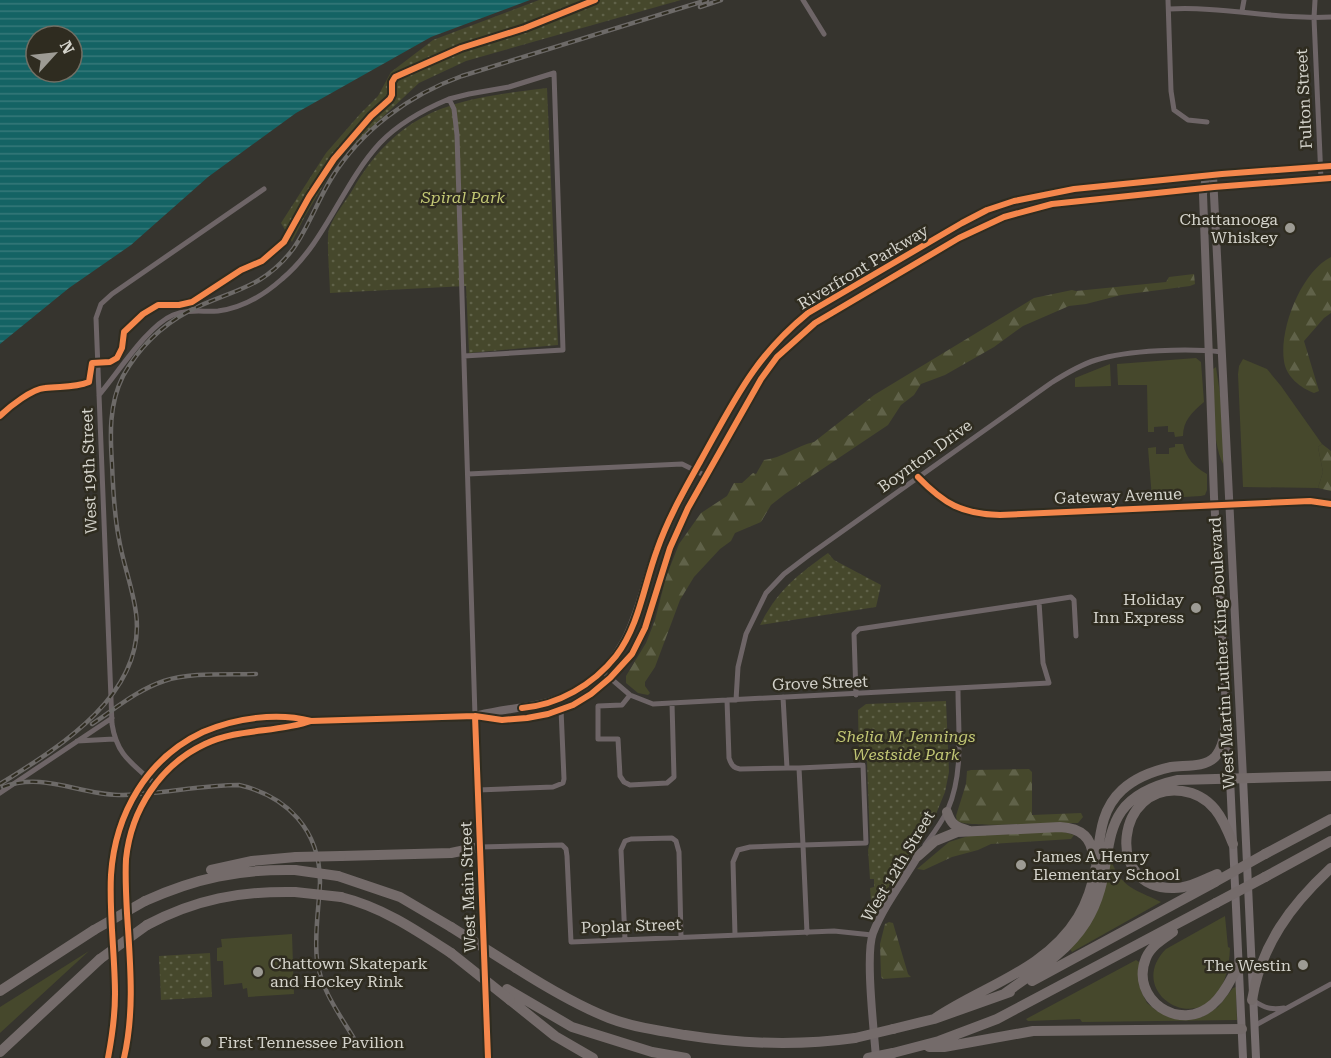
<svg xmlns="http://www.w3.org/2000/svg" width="1331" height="1058" viewBox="0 0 1331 1058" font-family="'Roboto Serif',serif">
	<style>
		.grass { fill: #46482c }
		.forest { fill: url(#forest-firs) }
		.park { fill: url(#park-dots) }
		.water { fill: url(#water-rules); fill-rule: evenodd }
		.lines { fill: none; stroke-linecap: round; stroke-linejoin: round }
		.minor { stroke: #6e6567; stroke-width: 5 }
		.secondary { stroke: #706768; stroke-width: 8 }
		.primary { stroke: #776e6f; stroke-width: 8 }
		.motorway { stroke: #746b6a; stroke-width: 10 }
		.rail-casing { stroke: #6d6a68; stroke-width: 4.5 }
		.rail { stroke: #2f2c20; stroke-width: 2; stroke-dasharray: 7; stroke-linecap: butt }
		.motorway-bridge { stroke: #746b6a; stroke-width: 10 }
		.cycleway-casing { stroke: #2f2c20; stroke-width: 10 }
		.cycleway { stroke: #f5874c; stroke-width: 6 }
		.poi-dot { fill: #9d9b94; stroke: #2f2c20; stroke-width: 2 }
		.labels { text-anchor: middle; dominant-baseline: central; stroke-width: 5; stroke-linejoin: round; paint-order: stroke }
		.street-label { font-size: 16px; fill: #d4d3cb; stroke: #2f2c20 }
		.park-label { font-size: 16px; font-style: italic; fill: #c1c674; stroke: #2f2c20 }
		.poi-label { font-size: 16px; fill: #d4d3cb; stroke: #2f2c20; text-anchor: end }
	</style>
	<defs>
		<pattern id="forest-firs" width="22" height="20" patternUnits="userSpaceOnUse" patternTransform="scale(1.5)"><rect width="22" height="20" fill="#46482c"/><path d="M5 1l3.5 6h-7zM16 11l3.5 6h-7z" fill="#606249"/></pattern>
		<pattern id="park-dots" width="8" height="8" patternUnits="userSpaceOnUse" patternTransform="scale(1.5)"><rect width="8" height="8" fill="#46482c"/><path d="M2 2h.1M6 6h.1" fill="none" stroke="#606249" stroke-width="1.8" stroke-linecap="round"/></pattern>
		<pattern id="water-rules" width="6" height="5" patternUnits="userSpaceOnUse" patternTransform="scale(1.5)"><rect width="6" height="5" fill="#146364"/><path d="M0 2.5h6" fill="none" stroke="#357879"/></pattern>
	</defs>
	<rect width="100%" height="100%" fill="#36342e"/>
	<path class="grass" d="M1196 358 1201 362 1204 402C1192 412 1183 421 1183 436L1175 437 1174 432H1168V426L1154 427V432H1148L1147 385H1118L1117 364Z
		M1243 359 1267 369 1281 386 1322 444 1318 447 1323 472 1318 488 1243 487 1238 374 1239 366Z
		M1110 364 1111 386 1075 387V378Z
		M1216 367 1223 414 1225 451 1223 464C1211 439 1214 397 1213 369Z
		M1175 444H1183C1186 458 1194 467 1207 474V490L1205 495 1201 496 1152 499 1148 448 1156 447V454H1169V448L1175 447Z
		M1109 855C1121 889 1133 888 1161 902L1072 952 1070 949Z
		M1225 916 1228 947 1230 948C1226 1055 1117 998 1166 949Z
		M292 934 294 994 248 997 247 988 243 989 242 983 224 985 223 961H217V948L222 947 221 939Z
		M89 951 0 1033V1007Z
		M1136 960 1139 962V984L1142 993 1147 1003 1157 1011 1202 1017 1218 1007 1233 988 1236 987 1237 1020 1082 1022 1080 1019 1028 1021 1026 1019Z"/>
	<path class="forest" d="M1331 257V313L1324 318 1304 341 1319 391 1314 393C1301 388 1286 377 1284 361 1279 329 1301 272 1331 257Z
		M1194 274 1195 284 1190 286 1121 295 1086 304 1069 306 1023 326 994 347 945 375 921 384 914 395 901 405 888 425 785 494 771 505 761 522 735 533 731 541 720 549 694 577 680 600 655 667 645 682V686L650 693 648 695 638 693 626 683V676L646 643 655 620 666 577 679 544 701 513 727 496 734 483H742L753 473 756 474 764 460C782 458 796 446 814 442L874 395 1034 298 1072 290 1076 291 1166 282 1169 277Z
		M1322 444 1331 451V491L1318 488 1323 472 1318 447Z
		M1029 769 1032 772V815L1081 813 1083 817 1078 823C1059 823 968 828 957 821L956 816 966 784 967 771 971 770Z
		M1057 830 1074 835 1071 839 991 844 978 850 952 857 924 870 917 869 949 842 978 833Z
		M889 922 893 923 908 974 911 977 883 979 881 977 880 944 885 924Z"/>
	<path class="park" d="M539 0H681L466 61 419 83 340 157 304 218 292 242 281 223 326 153 360 114 378 96 391 72 433 40Z
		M547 88 558 345 469 353 466 286 330 293C330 280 326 238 329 229 334 215 346 201 353 189 402 106 458 99 547 88Z
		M828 553 834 560 881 585 876 607 760 625C778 590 796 576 828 553Z
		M946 701 949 772 945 792 936 814 902 865 872 915 870 888 874 887V879H870L868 850 870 842 867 761H859L858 710 866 704Z
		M210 953 212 997 161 1000 159 956Z"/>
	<path class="water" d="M0 0H530L431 37 296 113 208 177 131 245 69 288 0 344ZM36 36H72V72H36Z"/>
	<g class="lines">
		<path class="minor" d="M803 0 824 34
			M1168 0 1171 91 1174 110 1188 120 1207 122
			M1315 0 1314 18 1321 179
			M1169 9C1223 6 1277 20 1331 17
			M1242 11 1244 0
			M464 356 563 350 554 73 509 87 469 94 449 99 454 109 457 135 475 716
			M99 395C118 373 147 326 173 315 188 309 202 312 218 311 243 308 264 295 282 279 326 242 342 184 380 143 399 123 425 109 449 99
			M468 474 682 464 706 476
			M918 477C944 504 962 514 1000 515L1310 501 1331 504
			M1039 602 1071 597 1074 600 1076 636
			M602 671 630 695 653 704 1049 683 1043 663 1039 602 859 629 854 634 856 695
			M630 695 622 705 598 706V739H618L620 776 624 782 630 785 667 783 674 777 672 703
			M783 697 787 768H799
			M727 700 729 758C731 764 733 768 740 769L787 768
			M736 700 738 667 746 634 766 593 784 574 809 555 1051 383C1065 374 1080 365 1096 360 1128 350 1189 348 1222 352
			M77 741 114 739
			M863 765 866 843 803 845 799 768Z
			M155 784C132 763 117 756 112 724L96 318 101 304 112 294 264 189
			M478 790 553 787 563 783 564 779 561 709
			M0 793 112 718
			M925 845C933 834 942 822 948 809 964 772 958 729 958 690
			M480 847 562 845 566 849 567 856 571 942 834 931 872 935
			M735 935 733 862 738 850 750 847 803 845 807 933
			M625 940 621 850 625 841 631 839 672 838 676 841 679 852 681 937
			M1254 1001C1265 1008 1271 1010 1284 1008
			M1254 1026 1331 984"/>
		<path class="secondary" d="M1213 175 1243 778
			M1206 176 1203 194 1214 497 1230 778
			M479 715C515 706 552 708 584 686 635 651 637 602 657 549 669 518 686 489 702 459 734 400 754 357 808 313L962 223 987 210 1014 201 1074 189 1222 174 1331 166
			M475 716 480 847
			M108 1058C112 1037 115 1016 115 994 115 955 109 915 111 875 115 814 147 758 203 732 235 718 277 712 311 721
			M124 1058C135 1010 130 962 127 913 126 895 125 877 126 859 131 810 160 765 205 744 238 728 276 733 311 721L475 716 502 720 527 718 548 714 573 705 591 694 610 678 632 654 645 628 670 548 688 508 761 379 777 357 815 323 959 238 1004 217 1052 204 1214 187 1331 178
			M876 1058C874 1030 865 955 873 933 884 905 903 881 918 856"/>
		<path class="primary" d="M1230 778 1243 1058
			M1243 778 1256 1058
			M480 847 488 1058"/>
		<path class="motorway" d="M947 812C951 824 955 827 967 830
			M1265 854 1331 819
			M341 856 451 853 480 847
			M918 856 935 841 957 832 1060 827C1080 828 1092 837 1093 857
			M211 870 252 861 296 857
			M1217 874C1203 880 1189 888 1174 888 1103 890 1116 782 1182 791 1212 795 1223 818 1233 844
			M338 876 400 897 451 927
			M1265 877 1331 841
			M341 897C382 907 416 930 451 953
			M145 901C196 878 239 869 295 870
			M147 925C196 899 240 891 295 892
			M1173 932C1163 939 1151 946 1146 958 1129 999 1180 1034 1213 1004 1225 994 1231 978 1239 965
			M516 968C546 987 576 1005 609 1018 633 1027 660 1031 685 1035 742 1044 798 1046 855 1038
			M1032 981 1215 882
			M507 989 572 1027 652 1052 686 1058
			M0 991 94 930
			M1004 994C1034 972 1066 954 1086 922 1124 862 1083 801 1178 780L1331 776
			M510 1000 555 1036 593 1058
			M1252 1000C1261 945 1291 905 1331 868
			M934 1019C982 986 1045 971 1078 917 1087 902 1093 883 1096 866 1100 838 1100 810 1122 790 1136 777 1153 771 1171 767 1185 765 1204 768 1215 757 1224 747 1225 731 1227 718
			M893 1029 934 1019 1010 992
			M929 1047H944L1033 1031 1242 1029
			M0 1052 100 959
			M893 1053 939 1041 997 1019 1216 903"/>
		<g class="rail-casing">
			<path id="rail" d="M700 7 721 0
				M92 724C115 709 137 690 164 681 190 672 228 675 256 674
				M0 784C58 748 147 694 136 613 133 588 123 564 119 539 114 514 113 489 112 464 110 434 109 404 123 376 138 349 161 326 189 311 230 290 262 290 293 249 308 228 317 202 331 179 361 130 409 95 462 76L707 0
				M3 787C43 772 78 794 118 795 158 795 199 785 239 785 287 796 320 830 320 882 319 908 314 934 317 960 321 991 341 1016 356 1042"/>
		</g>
		<use href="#rail" class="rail"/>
		<path class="motorway-bridge" d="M296 857 341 856
			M295 870 338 876
			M1215 882 1265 854
			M295 892 341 897
			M1216 903 1265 877
			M451 927 516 968
			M94 930 145 901
			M451 953 510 1000
			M100 959 147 925
			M855 1038 893 1029
			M868 1058 893 1053"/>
		<g class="cycleway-casing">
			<path id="cycleway" d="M0 416C10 406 32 389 45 388 61 386 74 388 89 382L92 363 110 362 117 358 122 348 124 332 143 314 158 305H179L192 302 241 270 262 261 284 242 309 197 334 159 371 116 390 99 392 95V82L395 77 461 48 525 28 595 0
				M918 477C944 504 962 514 1000 515L1310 501 1331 504
				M522 708C558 705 593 685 616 656 639 626 644 585 657 550 668 518 685 489 701 460 734 401 754 357 808 313L962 223 987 210 1014 201 1074 189 1222 174 1331 166
				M475 716 488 1058
				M108 1058C112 1037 115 1016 115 994 115 955 109 915 111 875 115 814 147 758 203 732 235 718 277 712 311 721
				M124 1058C135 1010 130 962 127 913 126 895 125 877 126 859 131 810 160 765 205 744 238 728 276 733 311 721L475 716 502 720 527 718 548 714 573 705 591 694 610 678 632 654 645 628 670 548 688 508 761 379 777 357 815 323 959 238 1004 217 1052 204 1214 187 1331 178"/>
		</g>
		<use href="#cycleway" class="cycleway"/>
	</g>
	<g class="poi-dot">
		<circle cx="1290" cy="228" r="6"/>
		<circle cx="1196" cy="608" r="6"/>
		<circle cx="1021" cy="865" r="6"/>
		<circle cx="1303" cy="965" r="6"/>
		<circle cx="258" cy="972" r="6"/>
		<circle cx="206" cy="1042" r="6"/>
	</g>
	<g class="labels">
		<g class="street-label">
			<text transform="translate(1304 99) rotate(-93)">Fulton Street</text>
			<text transform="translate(863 267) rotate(-31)">Riverfront Parkway</text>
			<text transform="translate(925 456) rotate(-36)">Boynton Drive</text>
			<text transform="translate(89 471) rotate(-92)">West 19th Street</text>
			<text transform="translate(1118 496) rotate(-2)">Gateway Avenue</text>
			<text transform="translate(1222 653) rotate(-93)">West Martin Luther King Boulevard</text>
			<text transform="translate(820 683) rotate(-2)">Grove Street</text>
			<text transform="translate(898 866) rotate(-59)">West 12th Street</text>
			<text transform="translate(468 887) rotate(-92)">West Main Street</text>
			<text transform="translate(631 926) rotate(-2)">Poplar Street</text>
		</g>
		<g class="park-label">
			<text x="463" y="197">Spiral Park</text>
			<text x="906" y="736">Shelia M Jennings<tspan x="906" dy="18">Westside Park</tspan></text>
		</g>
		<g class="poi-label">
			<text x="1278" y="219">Chattanooga<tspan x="1278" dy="18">Whiskey</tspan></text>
			<text x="1184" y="599">Holiday<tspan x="1184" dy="18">Inn Express</tspan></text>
			<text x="1033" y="856" text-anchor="start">James A Henry<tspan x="1033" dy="18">Elementary School</tspan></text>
			<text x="270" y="963" text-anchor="start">Chattown Skatepark<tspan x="270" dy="18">and Hockey Rink</tspan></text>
			<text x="1291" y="965">The Westin</text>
			<text x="218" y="1042" text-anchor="start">First Tennessee Pavilion</text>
		</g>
	</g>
	<g transform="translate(54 54) rotate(63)"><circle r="28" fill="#2f2c20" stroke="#716f64" stroke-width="1.5"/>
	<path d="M0-4.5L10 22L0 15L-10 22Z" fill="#9d9b94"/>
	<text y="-9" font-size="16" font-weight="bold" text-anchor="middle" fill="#d4d3cb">N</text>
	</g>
</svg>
